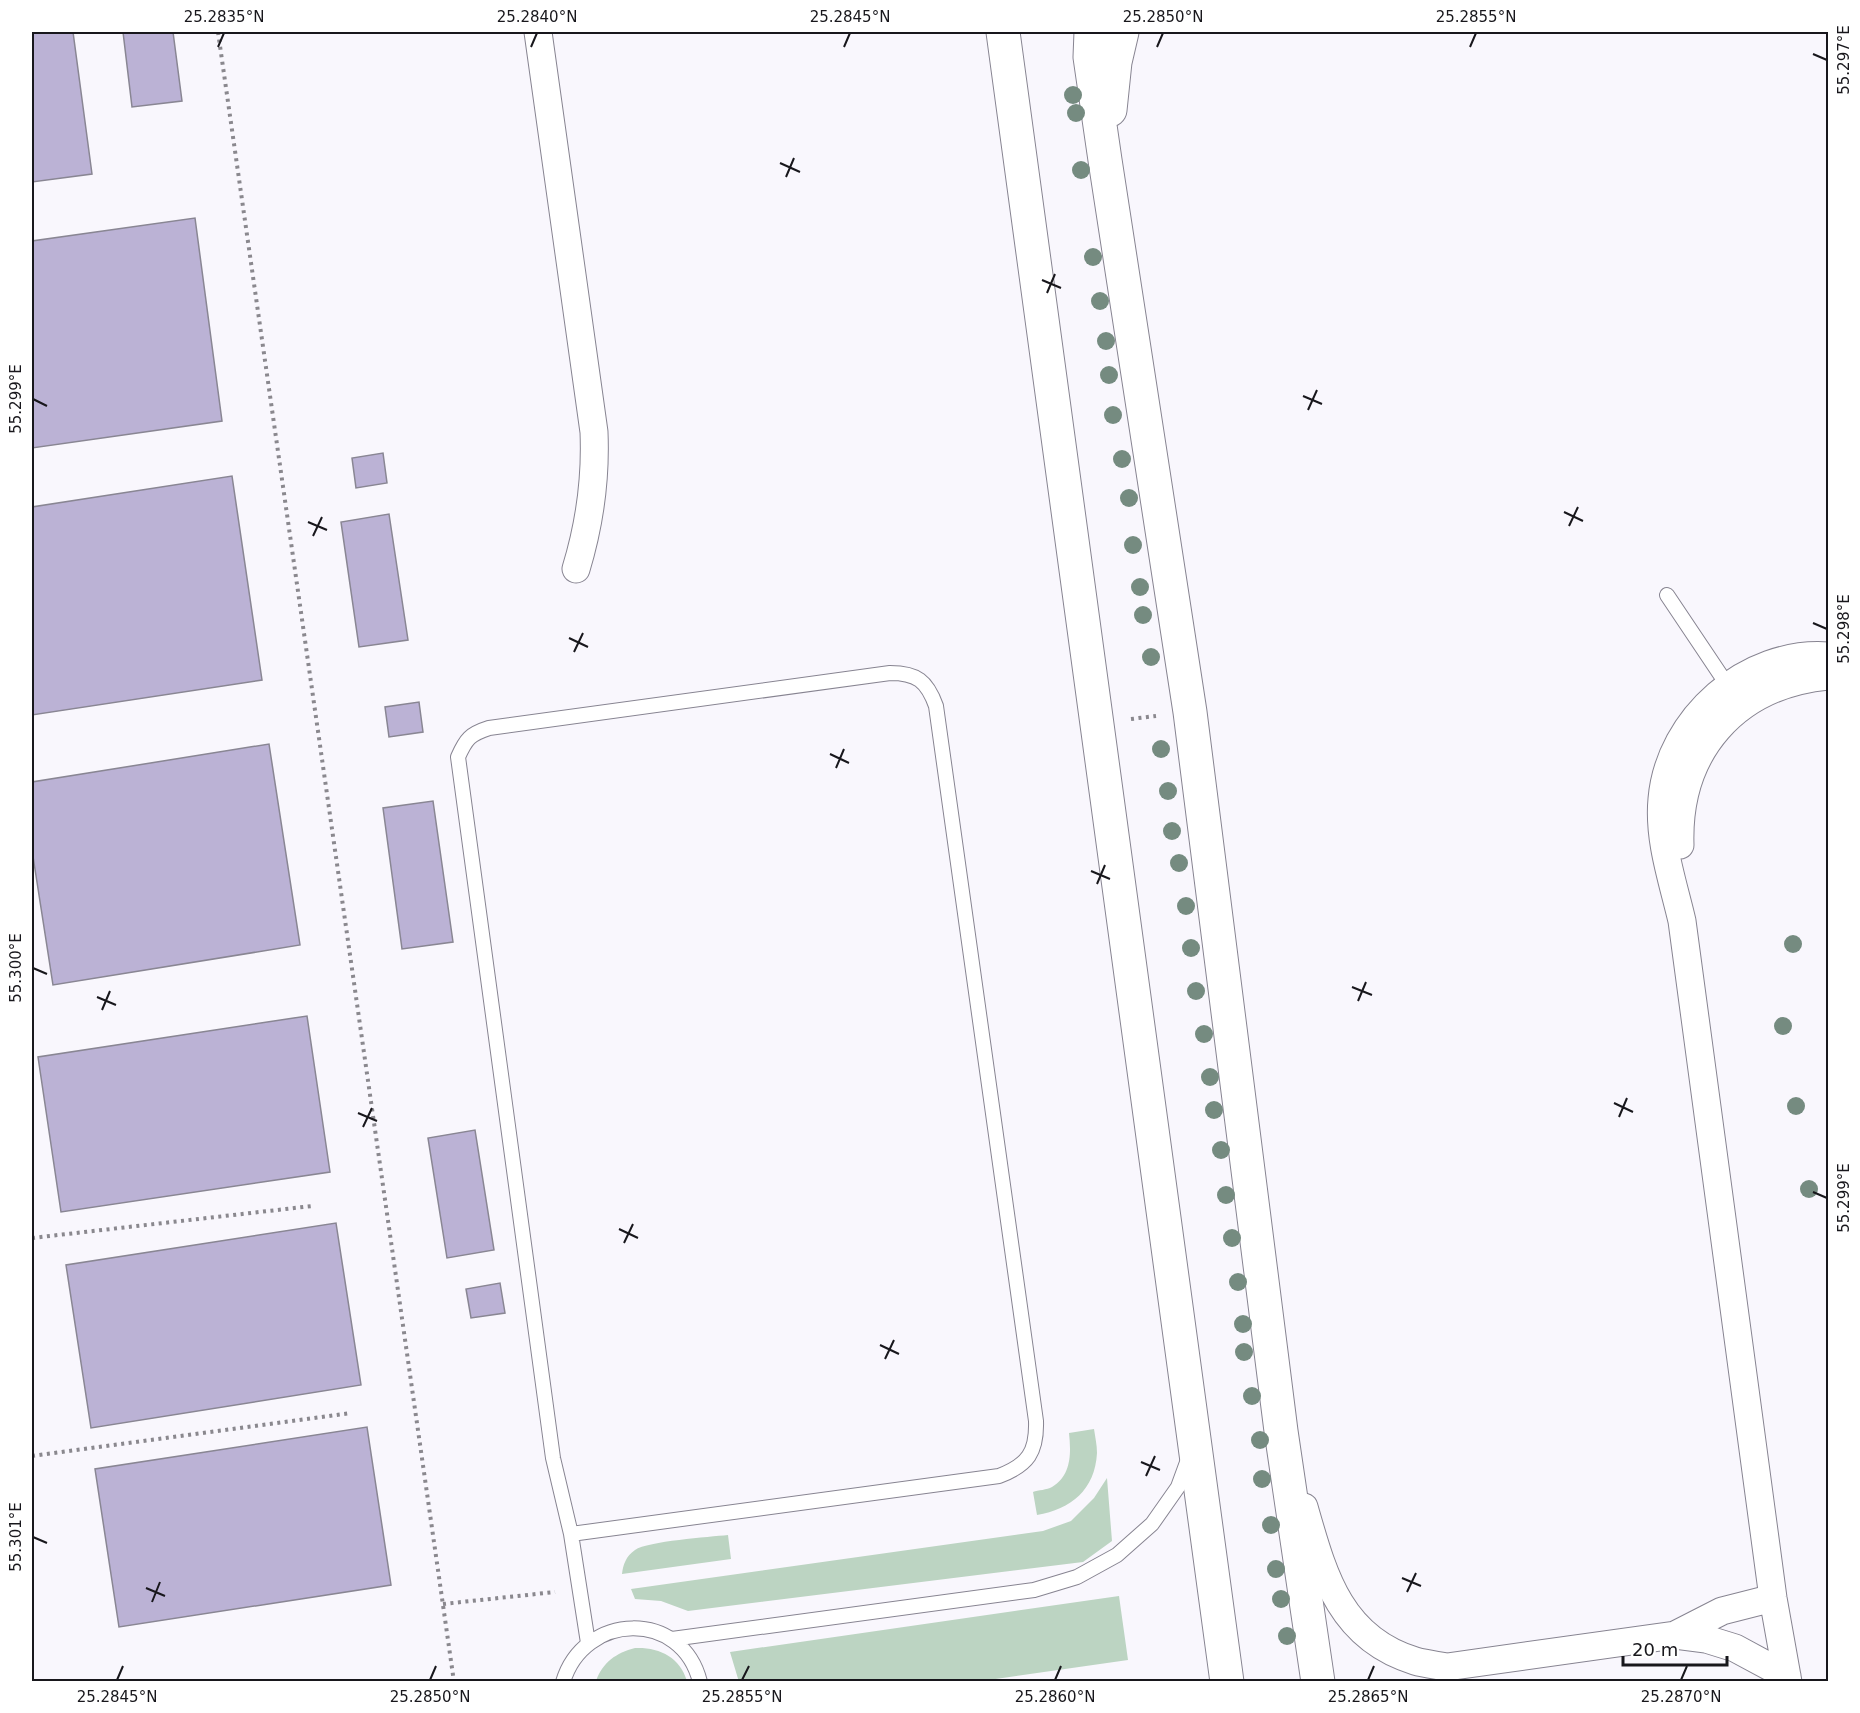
<svg xmlns="http://www.w3.org/2000/svg" width="1860" height="1713" viewBox="0 0 1860 1713" font-family="'DejaVu Sans',sans-serif">
	<style>
		.green { fill: #bcd4c2 }
		.building { fill: #bbb2d5; stroke: #898693; stroke-width: 1.5 }
		.lines { fill: none; stroke-linecap: round; stroke-linejoin: round }
		.service-casing { stroke: #878491; stroke-width: 16 }
		.minor-casing { stroke: #878491; stroke-width: 29 }
		.secondary-casing { stroke: #878491; stroke-width: 35 }
		.path { stroke: #8a888e; stroke-width: 4; stroke-dasharray: 3 4.5; stroke-linecap: butt }
		.service { stroke: #fff; stroke-width: 14 }
		.minor { stroke: #fff; stroke-width: 27 }
		.secondary { stroke: #fff; stroke-width: 33 }
		.tree { fill: #758b80 }
		.ticks { fill: none; stroke: #18171c; stroke-width: 2 }
		.neatline { fill: none; stroke: #18171c; stroke-width: 2 }
		.ticks-label { font-size: 15px; text-anchor: middle; fill: #18171c }
	</style>
	<rect width="100%" height="100%" fill="#f9f7fd"/>
	<path class="green" d="M1094 1429C1095 1436 1097 1445 1097 1453 1095 1490 1071 1509 1037 1515L1033 1492C1038 1490 1047 1490 1052 1487 1072 1475 1071 1452 1069 1433Z
		M1107 1478 1112 1541 1083 1562 688 1611 661 1601 635 1599 631 1589 1043 1531 1071 1521 1094 1498Z
		M728 1535 731 1559 622 1574C623 1565 626 1556 635 1550 648 1541 709 1537 728 1535Z
		M1119 1596 1128 1660 975 1682H739L730 1652Z
		M635 1648C659 1647 680 1657 687 1681H596C603 1662 616 1653 635 1648Z"/>
	<path class="building" d="M32 32H73L92 174 32 182Z
		M123 32H173L182 101 132 107Z
		M195 218 222 421 32 448V241Z
		M383 453 387 483 356 488 352 458Z
		M232 476 262 680 32 715V507Z
		M389 514 408 640 359 647 341 522Z
		M419 702 423 732 389 737 385 707Z
		M269 744 300 945 53 985 32 850V782Z
		M433 801 453 942 402 949 383 808Z
		M307 1016 330 1172 61 1212 38 1057Z
		M475 1130 494 1250 447 1258 428 1138Z
		M336 1223 361 1385 91 1428 66 1265Z
		M500 1283 505 1313 471 1318 466 1289Z
		M367 1427 391 1585 119 1627 95 1469Z"/>
	<g class="lines">
		<g class="service-casing">
			<path id="service" d="M1667 595 1730 689
				M571 1534 999 1476C1028 1465 1037 1452 1036 1421L936 706C927 681 917 673 890 673L489 728C470 734 466 739 458 757L553 1458 571 1534 588 1643
				M672 1639 1034 1590 1077 1577 1117 1555 1152 1524 1178 1487 1189 1457
				M563 1682C584 1612 682 1609 700 1682"/>
		</g>
		<g class="minor-casing">
			<path id="minor" d="M538 32 594 432C596 480 590 523 576 569
				M1680 845C1677 751 1735 685 1828 676
				M1304 1507C1323 1573 1339 1638 1415 1661 1425 1664 1436 1665 1447 1667L1675 1635 1706 1639 1735 1648 1787 1676
				M1675 1635 1722 1611 1773 1598
				M1788 1682 1773 1598 1682 921C1673 882 1658 840 1662 799 1669 718 1747 650 1828 656"/>
		</g>
		<g class="secondary-casing">
			<path id="secondary" d="M1003 32 1227 1682
				M1091 32 1090 57 1105 160 1190 712 1281 1431 1318 1682
				M1110 110 1115 62 1122 32"/>
		</g>
		<path class="path" d="M218 32 454 1682
			M1131 719 1156 716
			M32 1238 312 1206
			M32 1456 351 1413
			M443 1604 555 1592"/>
		<use href="#service" class="service"/>
		<use href="#minor" class="minor"/>
		<use href="#secondary" class="secondary"/>
	</g>
	<g class="tree">
		<circle cx="1073" cy="95" r="9"/>
		<circle cx="1076" cy="113" r="9"/>
		<circle cx="1081" cy="170" r="9"/>
		<circle cx="1093" cy="257" r="9"/>
		<circle cx="1100" cy="301" r="9"/>
		<circle cx="1106" cy="341" r="9"/>
		<circle cx="1109" cy="375" r="9"/>
		<circle cx="1113" cy="415" r="9"/>
		<circle cx="1122" cy="459" r="9"/>
		<circle cx="1129" cy="498" r="9"/>
		<circle cx="1133" cy="545" r="9"/>
		<circle cx="1140" cy="587" r="9"/>
		<circle cx="1143" cy="615" r="9"/>
		<circle cx="1151" cy="657" r="9"/>
		<circle cx="1161" cy="749" r="9"/>
		<circle cx="1168" cy="791" r="9"/>
		<circle cx="1172" cy="831" r="9"/>
		<circle cx="1179" cy="863" r="9"/>
		<circle cx="1186" cy="906" r="9"/>
		<circle cx="1793" cy="944" r="9"/>
		<circle cx="1191" cy="948" r="9"/>
		<circle cx="1196" cy="991" r="9"/>
		<circle cx="1783" cy="1026" r="9"/>
		<circle cx="1204" cy="1034" r="9"/>
		<circle cx="1210" cy="1077" r="9"/>
		<circle cx="1796" cy="1106" r="9"/>
		<circle cx="1214" cy="1110" r="9"/>
		<circle cx="1221" cy="1150" r="9"/>
		<circle cx="1809" cy="1189" r="9"/>
		<circle cx="1226" cy="1195" r="9"/>
		<circle cx="1232" cy="1238" r="9"/>
		<circle cx="1238" cy="1282" r="9"/>
		<circle cx="1243" cy="1324" r="9"/>
		<circle cx="1244" cy="1352" r="9"/>
		<circle cx="1252" cy="1396" r="9"/>
		<circle cx="1260" cy="1440" r="9"/>
		<circle cx="1262" cy="1479" r="9"/>
		<circle cx="1271" cy="1525" r="9"/>
		<circle cx="1276" cy="1569" r="9"/>
		<circle cx="1281" cy="1599" r="9"/>
		<circle cx="1287" cy="1636" r="9"/>
	</g>
	<path class="ticks" d="M218 47 224 33M531 47 537 33M844 47 850 33M1157 47 1163 33M1470 47 1476 33M1813 54 1827 60M780 163 800 172M786 177 794 158M1042 280 1061 288M1047 293 1055 274M1303 396 1322 404M33 399 47 406M1308 410 1317 390M1564 512 1583 521M308 522 327 530M1569 526 1578 507M313 536 322 517M1813 623 1827 629M569 638 588 647M574 652 583 633M830 754 849 763M836 768 844 749M1091 871 1110 879M1097 884 1105 865M33 968 47 974M1352 987 1372 995M97 997 116 1005M1358 1001 1366 982M102 1010 110 991M1614 1103 1633 1112M358 1113 377 1121M1619 1117 1627 1098M363 1127 372 1108M1813 1192 1827 1198M619 1229 638 1238M624 1243 633 1224M880 1345 899 1354M885 1359 894 1340M1141 1462 1160 1470M1146 1476 1155 1456M33 1537 47 1543M1402 1578 1421 1586M146 1588 165 1596M1407 1592 1416 1573M152 1602 160 1582M117 1680 123 1666M430 1680 436 1666M742 1680 749 1666M1055 1680 1061 1666M1368 1680 1374 1666M1681 1680 1687 1666"/>
	<rect width="1860" height="1713" fill="none" stroke="#ffffff" stroke-width="66"/>
	<path d="M1623 1656v9h104v-9" fill="none" stroke="#18171c" stroke-width="3"/>
	<text x="1632" y="1656" font-size="18" fill="#18171c" stroke="#ffffff" stroke-width="4.5" paint-order="stroke">20 m</text>
	<rect x="33" y="33" width="1794" height="1647" class="neatline"/>
	<g class="ticks-label">
		<text x="224" y="22">25.2835°N</text>
		<text x="537" y="22">25.2840°N</text>
		<text x="850" y="22">25.2845°N</text>
		<text x="1163" y="22">25.2850°N</text>
		<text x="1476" y="22">25.2855°N</text>
		<text transform="translate(1844 60) rotate(-90)" y="5">55.297°E</text>
		<text transform="translate(16 399) rotate(-90)" y="5">55.299°E</text>
		<text transform="translate(1844 629) rotate(-90)" y="5">55.298°E</text>
		<text transform="translate(16 968) rotate(-90)" y="5">55.300°E</text>
		<text transform="translate(1844 1198) rotate(-90)" y="5">55.299°E</text>
		<text transform="translate(16 1537) rotate(-90)" y="5">55.301°E</text>
		<text x="117" y="1702">25.2845°N</text>
		<text x="430" y="1702">25.2850°N</text>
		<text x="742" y="1702">25.2855°N</text>
		<text x="1055" y="1702">25.2860°N</text>
		<text x="1368" y="1702">25.2865°N</text>
		<text x="1681" y="1702">25.2870°N</text>
	</g>
</svg>
